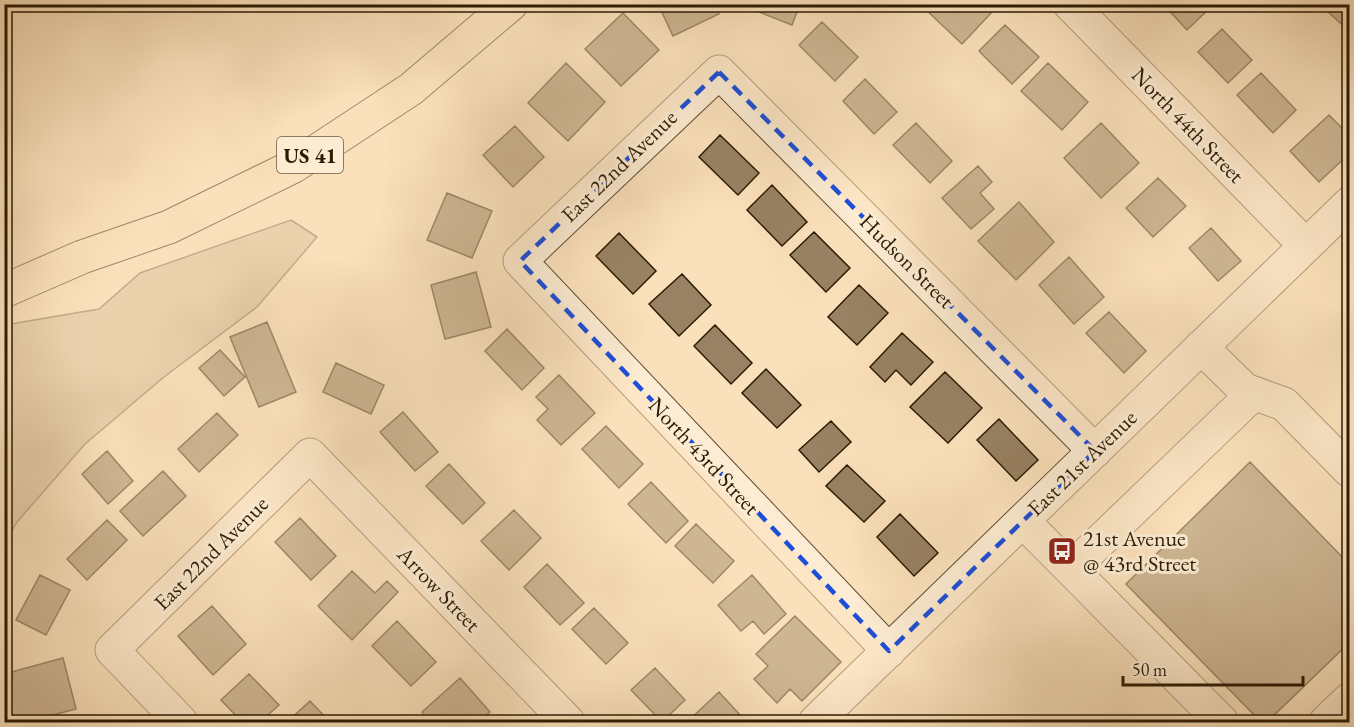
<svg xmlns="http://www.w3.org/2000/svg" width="1354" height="727" viewBox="0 0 1354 727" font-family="'EB Garamond',serif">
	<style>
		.green { fill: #d8bf9c; stroke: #826d50; stroke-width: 1.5 }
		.building { fill: #988263; stroke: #2c1b03; stroke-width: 1.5 }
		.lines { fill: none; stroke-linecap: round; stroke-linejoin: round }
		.minor-casing { stroke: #604c31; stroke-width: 35 }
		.major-casing { stroke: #2c1b03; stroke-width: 35 }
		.minor { stroke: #fcecd3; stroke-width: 33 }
		.major { stroke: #fbe1bb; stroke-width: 33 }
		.marked { fill: none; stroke: #1d4ed8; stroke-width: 4.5; stroke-dasharray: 12 8; stroke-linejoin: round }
		.labels { text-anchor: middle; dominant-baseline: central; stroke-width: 6; stroke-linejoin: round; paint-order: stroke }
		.shield { fill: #fcecd3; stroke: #6a5a41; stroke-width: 1.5 }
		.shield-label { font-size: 21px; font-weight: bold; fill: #2c1b03 }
		.street-label { font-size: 22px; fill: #2c1b03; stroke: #fcecd3 }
		.poi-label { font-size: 22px; fill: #2c1b03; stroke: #fcecd3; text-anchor: start }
	</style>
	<rect width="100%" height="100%" fill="#fbe1bb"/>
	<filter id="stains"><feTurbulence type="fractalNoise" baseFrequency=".00333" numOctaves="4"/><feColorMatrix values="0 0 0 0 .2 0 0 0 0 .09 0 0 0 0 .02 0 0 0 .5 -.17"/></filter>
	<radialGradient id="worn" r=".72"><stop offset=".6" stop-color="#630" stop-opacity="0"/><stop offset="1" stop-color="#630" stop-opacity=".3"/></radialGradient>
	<path class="green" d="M291 220 317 237 257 307 164 377 85 444 17 522 5 543V325L99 309 140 273Z"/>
	<path class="building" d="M658 4H715L719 14 673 36Z
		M747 4H800L792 25 746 7Z
		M924 4H984L992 12 962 44 922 6Z
		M1163 4H1214L1187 30Z
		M1331 4H1350V32L1326 10Z
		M623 13 659 50 621 86 585 49Z
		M822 22 858 57 835 81 799 45Z
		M1005 25 1039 57 1012 84 979 51Z
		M1222 29 1252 60 1228 83 1198 52Z
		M566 63 605 102 568 141 528 103Z
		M1048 63 1088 102 1062 130 1021 91Z
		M1261 73 1296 110 1273 133 1237 95Z
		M865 79 897 112 874 134 843 101Z
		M1329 115 1350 136V153L1319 182 1290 151Z
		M916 123 952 161 930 183 893 145Z
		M1101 123 1139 163 1101 198 1064 158Z
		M515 126 544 157 513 187 483 155Z
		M720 135 759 173 738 195 699 157Z
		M978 166 992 182 980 193 994 209 971 229 942 198Z
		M1158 178 1186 206 1153 237 1126 208Z
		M772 185 807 222 782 246 747 210Z
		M447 193 492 211 472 258 427 240Z
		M1019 202 1054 242 1016 280 978 241Z
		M1211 228 1241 261 1218 281 1189 248Z
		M814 232 850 268 826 292 790 255Z
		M619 233 656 271 633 294 596 256Z
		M1069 257 1104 297 1074 324 1039 285Z
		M476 272 491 327 445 339 431 285Z
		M682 274 711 305 679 336 649 304Z
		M859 285 888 313 857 345 828 317Z
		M1109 312 1146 351 1124 373 1086 333Z
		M267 322 296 392 259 407 230 337Z
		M715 325 752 363 731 384 694 346Z
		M507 329 544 368 522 390 485 351Z
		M902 333 933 362 911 385 896 370 885 382 870 367Z
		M220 350 245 377 224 396 199 368Z
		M336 363 384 385 371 414 323 392Z
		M766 369 801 405 777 428 742 393Z
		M945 372 982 408 948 443 910 407Z
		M559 375 595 413 561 445 537 420 548 409 536 397Z
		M403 412 438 452 415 471 380 432Z
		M217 413 238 435 199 472 178 449Z
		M999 419 1038 460 1016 481 977 440Z
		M831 421 851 442 819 472 799 450Z
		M606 426 643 464 619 488 582 449Z
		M107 451 133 481 108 504 82 474Z
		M1250 462 1350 565V642L1267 722H1261L1126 584Z
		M449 464 485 503 463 524 426 486Z
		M847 465 885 501 864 522 826 486Z
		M163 471 186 496 143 536 120 511Z
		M651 482 688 521 666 543 628 504Z
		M514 510 541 538 509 570 481 541Z
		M900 514 938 553 914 576 877 537Z
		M300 518 336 556 311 580 275 542Z
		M107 520 127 540 87 580 67 559Z
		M696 524 734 561 713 583 675 546Z
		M547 564 584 603 560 625 524 587Z
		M352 571 375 593 387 581 398 592 352 640 318 606Z
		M40 575 70 590 46 635 16 620Z
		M752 575 786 614 764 634 753 621 741 631 718 605Z
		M212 606 246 644 213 675 178 636Z
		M594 608 628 643 606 664 572 629Z
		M795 616 841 662 802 701 790 689 777 703 754 679 768 666 756 654Z
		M397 621 436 662 411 686 372 646Z
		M63 658 76 709 26 722H12L4 693V674Z
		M655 668 685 700 662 722 631 690Z
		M249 674 279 705 260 722H242L221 700Z
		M460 678 490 712 478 722H431L422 712Z
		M719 692 740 715 731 722H687Z
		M310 701 330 722H287Z"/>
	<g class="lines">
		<g class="minor-casing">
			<path id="minor" d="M1070 4 1306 246
				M1201 347 1245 390 1284 404 1350 471
				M1023 521 1222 722
				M1071 569 1254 393
				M889 651 520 261 719 72 1095 451
				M181 722 112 650 310 455 568 722
				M815 722 1350 203
				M1326 722 1350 699"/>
		</g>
		<g class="major-casing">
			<path id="major" d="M4 291 82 257 169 227 294 166 411 89 511 4"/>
		</g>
		<use href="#minor" class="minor"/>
		<use href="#major" class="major"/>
	</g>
	<path d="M0 0H1354V727H0ZM719 72 1095 451 889 651 520 261Z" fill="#fbe1bb" fill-opacity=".55" fill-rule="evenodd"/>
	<path class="marked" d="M719 72 1095 451 889 651 520 261Z"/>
	<defs>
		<g id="bus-square" transform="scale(1.5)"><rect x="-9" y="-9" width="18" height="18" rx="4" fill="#8f2418" stroke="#fcecd3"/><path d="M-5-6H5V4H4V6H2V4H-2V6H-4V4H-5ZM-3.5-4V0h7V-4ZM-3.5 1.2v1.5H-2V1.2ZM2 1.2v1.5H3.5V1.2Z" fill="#fff"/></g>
	</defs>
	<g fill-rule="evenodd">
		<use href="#bus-square" x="1062" y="551"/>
	</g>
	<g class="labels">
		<rect class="shield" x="277" y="137" width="66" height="36" rx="4.5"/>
		<g class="shield-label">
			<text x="310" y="155">US 41</text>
		</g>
		<g class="street-label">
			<text transform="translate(1188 125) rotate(46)">North 44th Street</text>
			<text transform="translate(619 166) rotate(-44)">East 22nd Avenue</text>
			<text transform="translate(907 261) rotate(45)">Hudson Street</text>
			<text transform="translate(704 456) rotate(47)">North 43rd Street</text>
			<text transform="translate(1082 463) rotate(-44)">East 21st Avenue</text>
			<text transform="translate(211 553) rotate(-45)">East 22nd Avenue</text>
			<text transform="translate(439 589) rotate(46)">Arrow Street</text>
		</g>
		<g class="poi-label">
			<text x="1083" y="538">21st Avenue<tspan x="1083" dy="25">@ 43rd Street</tspan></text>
		</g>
	</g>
	<rect width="1354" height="727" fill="none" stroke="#fbe1bb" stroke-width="24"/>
	<rect x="6" y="6" width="1342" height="715" fill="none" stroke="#2c1b03" stroke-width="3"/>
	<rect x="12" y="12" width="1330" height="703" fill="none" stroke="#2c1b03" stroke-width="1.5"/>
	<path d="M1123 676v9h180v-9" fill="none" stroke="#2c1b03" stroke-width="3"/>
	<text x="1132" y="676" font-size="18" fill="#2c1b03" stroke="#fcecd3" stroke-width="4.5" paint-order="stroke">50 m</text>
	<rect width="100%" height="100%" filter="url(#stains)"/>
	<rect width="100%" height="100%" fill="url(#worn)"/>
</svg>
